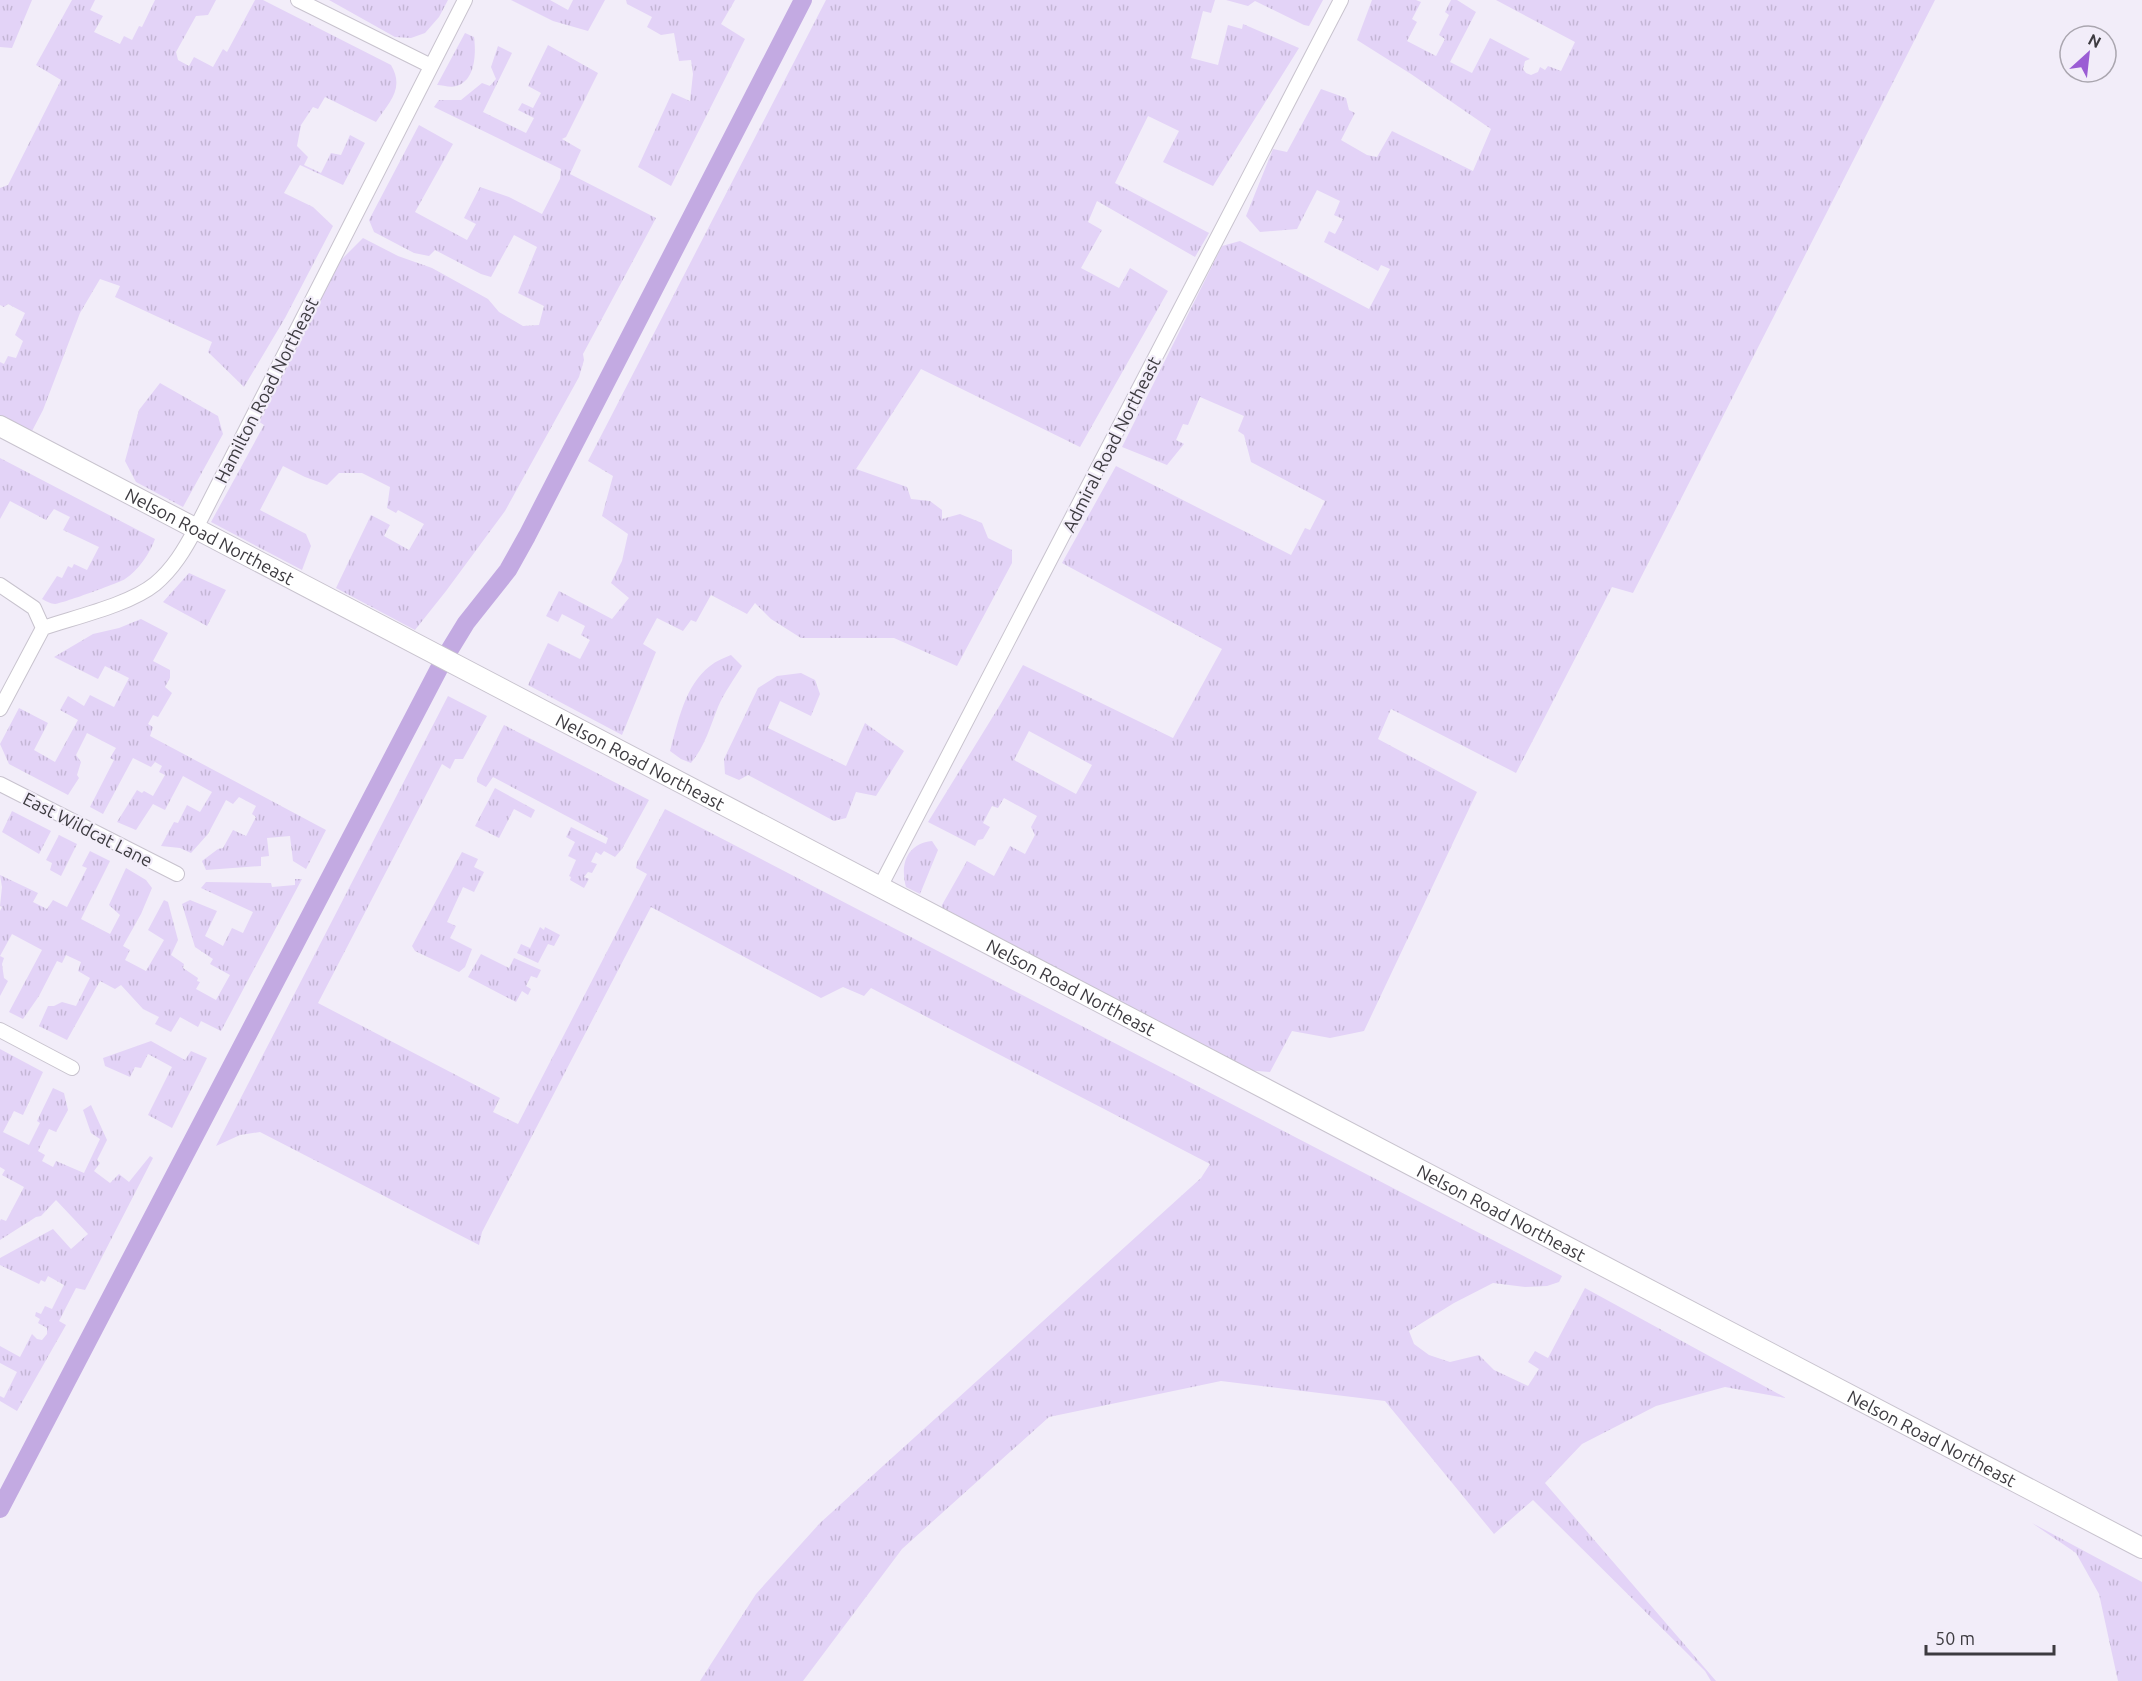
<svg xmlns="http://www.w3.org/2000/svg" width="2142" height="1681" viewBox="0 0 2142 1681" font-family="Ubuntu,sans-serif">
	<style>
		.grass { fill: url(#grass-tufts); fill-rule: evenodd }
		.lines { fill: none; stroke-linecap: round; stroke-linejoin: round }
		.canal { stroke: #c3aae2; stroke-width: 18 }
		.street-casing { stroke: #c8c3ce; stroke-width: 16 }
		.secondary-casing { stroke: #c8c3ce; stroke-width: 22 }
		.street { stroke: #fff; stroke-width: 14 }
		.secondary { stroke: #fff; stroke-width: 20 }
		.labels { text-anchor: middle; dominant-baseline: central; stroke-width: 4.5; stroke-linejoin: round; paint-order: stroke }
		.street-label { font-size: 18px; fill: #3d3b40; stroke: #f2edf9 }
	</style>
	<defs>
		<pattern id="grass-tufts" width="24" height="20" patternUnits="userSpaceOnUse" patternTransform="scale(1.5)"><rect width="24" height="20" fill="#e3d3f7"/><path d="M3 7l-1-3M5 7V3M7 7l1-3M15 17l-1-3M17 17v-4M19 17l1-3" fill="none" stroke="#c4b6d5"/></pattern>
	</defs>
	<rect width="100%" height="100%" fill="#f2edf9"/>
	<path class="grass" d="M0 0H32L12 48 0 47Z
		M72 0H95L90 10 103 16 94 32 120 44 124 36 132 40 139 26 142 27 155 0H216L208 15 196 16 176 52 178 60 189 66 194 57 213 67 223 49 227 52 255 0H263L391 65C405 89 389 102 376 122L325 97 318 109 313 107 301 125 297 146 308 157 304 165 321 173 331 153 341 155 350 135 365 143 343 185 300 165 284 193 313 207 333 226 285 318 244 387 208 352 212 342 115 297 120 286 100 279 80 313 43 410 32 431 0 417V362L4 364 8 356 16 358 23 341 15 335 25 313 8 304 4 307 0 305V188L8 185 61 80 36 65Z
		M329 0H448L439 17 425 33 411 38 395 37Z
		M511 0H550L568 10 573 0H605L588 31 553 21Z
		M626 0H735L721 24 745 39 671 186 638 167 672 93 690 101 693 74 691 60 679 61 674 33 661 35 647 27 652 17 627 4Z
		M826 0H1215L1211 13 1203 11 1191 58 1218 65 1228 25 1242 29 1243 24 1299 48 1213 186 1163 162 1179 131 1148 116 1115 183 1209 233 1195 257 1097 201 1088 222 1102 230 1081 268 1119 288 1130 268 1168 291 1080 447 921 369 856 469 907 487 911 499 930 501 942 510V519L960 514 982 523 988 538 1012 550V563L957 666 894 638H801L771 619 755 603 747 614 711 595 696 622 691 620 683 631 657 618 643 644 656 652 622 735 528 685 548 643 580 659 590 640 581 635 585 626 562 614 558 622 546 616 559 591 612 619 629 598 611 583 622 561 628 534 602 516 613 476 588 461Z
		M1226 0H1323L1309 26 1304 25 1255 1 1248 6Z
		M1372 0H1416L1421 2 1412 19 1417 22 1407 41 1436 56 1445 39 1439 35 1449 15 1445 12 1451 0H1457L1476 12 1450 62 1472 73 1490 38 1530 59 1525 61 1523 69 1526 73 1531 75 1538 72 1540 67 1545 70 1548 66 1561 71 1575 42 1496 0H1935L1633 593 1612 587 1516 773 1391 709 1378 739 1477 792 1364 1031 1330 1038 1292 1031 1270 1072 1245 1070 942 912V905L967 861 994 876 1010 846 1025 854 1035 835 1031 827 1037 816 1004 798 998 808 992 806 983 823 990 827 983 839 978 840 975 846 928 822 1000 705 1023 665 1173 738 1222 649 1062 563 1116 466 1291 555 1305 528 1310 530 1325 501 1251 462 1244 435 1238 431 1244 416 1200 397 1188 425 1183 424 1176 440 1184 444 1167 465 1122 447 1222 246 1240 241 1369 309 1390 269 1381 265 1378 271 1324 242 1329 231 1335 234 1343 219 1334 215 1340 201 1317 190 1297 229 1260 232 1246 216 1273 149 1287 152 1321 89 1346 98 1349 110 1355 113 1341 140 1367 155 1377 157 1392 131 1473 171 1491 129 1411 74 1357 40ZM1029 731 1092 765 1076 794 1014 760Z
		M465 33 474 37C476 52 476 81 456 86 451 88 442 85 437 85Z
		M548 45 598 73 566 137 562 139 581 150 570 174 656 218 583 354 584 360 579 377 505 511 446 591 415 630 336 588 371 515 390 525 384 536 409 550 424 524 398 510 396 513 387 508 390 487 362 473H339L327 485 305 477 283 466 260 510 306 534 311 546 302 570 211 522 264 425 258 421 339 262 363 238 398 256 432 268 488 299 499 312 523 326 539 325 544 306 518 293 537 247 514 235 491 277 481 274 435 250 429 256 414 253 374 232 369 220 419 125 453 144 415 212 467 240 476 224 464 218 480 187 509 197 542 214 560 179 561 169 434 107 439 100H461L482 83 490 86 496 79 491 67 498 46 512 53 483 112 526 133 534 118 518 110 522 103 533 108 541 93 528 86Z
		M160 383 218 416 223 434 183 507 136 482 125 461 139 410Z
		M0 458 155 539C150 553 138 571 125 579 119 583 60 604 55 604 51 604 46 601 42 599L57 576 62 578 68 566 72 568 74 564 87 570 99 547 63 530 70 517 54 509 46 520 10 501 0 519Z
		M189 573 226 590 207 626 163 602Z
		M141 619 168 633 153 661 170 670V678L165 687 172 693 158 717 153 715 148 724 153 727 150 736 326 830 306 869 293 861 290 836 267 838 269 856 261 857V866L206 870 202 861 218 849 223 848 233 830 246 836 256 817 252 814 256 806 239 797 233 804 226 800 208 834 191 853 180 848 161 846 174 822 178 823 187 805 200 812 212 792 183 776 165 810 153 804 136 830 117 822 137 790 142 793 144 791 153 796 165 775 159 772 162 766 155 762 151 767 133 758 103 814 90 807 114 760 110 758 116 748 87 733 76 755 81 762 77 775 79 778 68 795 9 764 0 744 19 708 48 723 34 750 55 762 78 720 60 710 68 696 84 706 90 695 114 707 129 678 105 666 98 679 54 657 93 634 119 628Z
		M731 655 742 666C734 679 724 693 718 707 710 727 705 746 691 763L681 759 670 751C678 722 685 685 710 666 716 661 724 658 731 655Z
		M801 673 815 680 820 694 811 716 780 701 768 728 846 766 865 723 904 751 876 796 856 792 846 818 834 821 748 775 739 780 725 774 724 759 758 688 777 676Z
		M448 696 487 716 463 759H455L450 769 442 764 318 1003 500 1098 493 1112 518 1124 647 874 636 868 637 862 665 809 1562 1276 1559 1282 1547 1286 1525 1287 1493 1283 1454 1303 1409 1331 1414 1344 1429 1355 1450 1362 1479 1355 1494 1370 1528 1386 1539 1369 1528 1362 1535 1351 1548 1358 1585 1288 1786 1398 1725 1387 1656 1406 1582 1444 1545 1483 1716 1681H1711L1705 1671 1533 1500 1494 1534 1385 1401 1221 1381 1049 1417 902 1549 803 1681H700L756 1594 820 1523 1201 1178 1210 1164 871 988 864 996 843 987 821 998 651 907 482 1232 479 1245 260 1132 240 1135 216 1146Z
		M504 725 649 800 622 849 615 857 604 851 601 855 596 852 591 862 597 864 592 873 588 872 584 877 589 879 584 888 570 880 571 877 569 876 576 860 568 856 575 842 566 837 571 827 606 844 608 838 493 777 486 787 477 782V778Z
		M495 788 535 810 531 818 514 809 499 838 475 826Z
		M12 811 51 831 39 854 2 832Z
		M59 835 77 844 61 876 50 870 52 863 46 860Z
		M932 841 938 850 920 894 906 887C900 865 906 844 932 841Z
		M90 851 110 861 81 919 110 934 120 915 109 905 126 868 146 880 152 888 141 914 123 946 130 950 125 960 146 971 164 940 148 930 164 900 168 902 178 940 171 955 184 964 183 968 198 978 197 981 200 982 196 989 216 1000 230 975 210 964 213 959 195 947 182 904 190 900 217 911 205 936 223 946 232 928 243 933 253 912 201 888 206 882 271 883 272 887 295 885V879H302L221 1031 201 1021 198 1027 180 1017 171 1032 155 1024 159 1017 143 1009 121 985 115 989 100 981 67 1040 39 1026 48 1006H54L62 1002 76 1006 90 978 78 971 81 962 66 955 62 963 57 961 39 996 23 1019 9 1012 42 950 12 934 0 956 4 958 2 964 4 978 8 981 0 996V911L2 907 0 906 2 887 0 875 38 893 33 902 47 909 53 900 67 907 87 868 82 866Z
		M462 852 478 859 474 867 484 872 474 892 463 887 447 922 456 926 450 938 472 949 465 967 459 972 415 951 412 946Z
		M540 927 544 930 545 927 560 935 554 946 548 944 538 963 517 953 521 944 530 948Z
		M481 954 509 968 514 958 541 970 537 978 531 976 526 986 531 989 528 995 522 991 516 1002 468 977Z
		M151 1041 185 1060 191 1051 207 1058 172 1128 148 1115 172 1067 148 1054 141 1068 135 1067 130 1077 105 1066 103 1058Z
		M0 1049 43 1072 23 1115 14 1111 3 1132 29 1145 40 1123 37 1121 53 1088 64 1093 68 1110 56 1132 49 1129 38 1151 45 1155 42 1161 53 1167 56 1161 84 1173 100 1139 91 1133 83 1110 91 1105 107 1140 97 1160 100 1163 94 1171 110 1183 119 1174 129 1182 150 1156 153 1158 85 1290 76 1288 59 1321 66 1325 17 1411 0 1401V1396L4 1398 17 1372 0 1363V1346L20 1357 32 1334 37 1339 42 1340 47 1334V1328L38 1323 40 1319 35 1316 36 1312 41 1314 45 1306 52 1309 64 1285 48 1276 45 1282 41 1280 39 1284 0 1265V1258L53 1229 71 1249 88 1234 56 1200 41 1216 36 1217 0 1240V1221L1 1219 6 1221 24 1187 2 1175 5 1170 0 1167Z
		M2032 1523 2142 1582V1681H2118L2099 1594 2076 1553Z"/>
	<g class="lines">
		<path class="canal" d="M0 1509 444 659 466 623 508 570 527 536 803 0"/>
		<g class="street-casing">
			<path id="street" d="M298 0 431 66
				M0 585 34 608 43 628
				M0 709 43 628C75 617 129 605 155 584 173 569 185 549 196 528L465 0
				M0 784 177 874
				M880 887 1341 0
				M0 1030 72 1068"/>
		</g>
		<g class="secondary-casing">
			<g id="secondary">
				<path id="s1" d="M0 426 2142 1548"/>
			</g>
		</g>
		<use href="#street" class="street"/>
		<use href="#secondary" class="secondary"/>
	</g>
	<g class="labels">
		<g class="street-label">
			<text transform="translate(266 390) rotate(-63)">Hamilton Road Northeast</text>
			<text transform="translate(1111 444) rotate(-63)">Admiral Road Northeast</text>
			<text stroke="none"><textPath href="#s1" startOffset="237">Nelson Road Northeast</textPath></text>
			<text stroke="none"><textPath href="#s1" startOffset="723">Nelson Road Northeast</textPath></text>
			<text transform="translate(88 829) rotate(27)">East Wildcat Lane</text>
			<text stroke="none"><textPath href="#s1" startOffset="1209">Nelson Road Northeast</textPath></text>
			<text stroke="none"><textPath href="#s1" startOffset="1695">Nelson Road Northeast</textPath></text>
			<text stroke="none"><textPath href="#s1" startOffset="2181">Nelson Road Northeast</textPath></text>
		</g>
	</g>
	<g transform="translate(2088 54) rotate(27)"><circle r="28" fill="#f2edf9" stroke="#aaa6af" stroke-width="1.5"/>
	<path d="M0-4.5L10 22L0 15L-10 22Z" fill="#9b5dd4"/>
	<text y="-9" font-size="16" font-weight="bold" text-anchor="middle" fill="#3d3b40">N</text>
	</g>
	<path d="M1926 1645v9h128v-9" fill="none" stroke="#3d3b40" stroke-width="3"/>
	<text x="1935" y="1645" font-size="18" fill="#3d3b40" stroke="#f2edf9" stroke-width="4.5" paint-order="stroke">50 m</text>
</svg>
